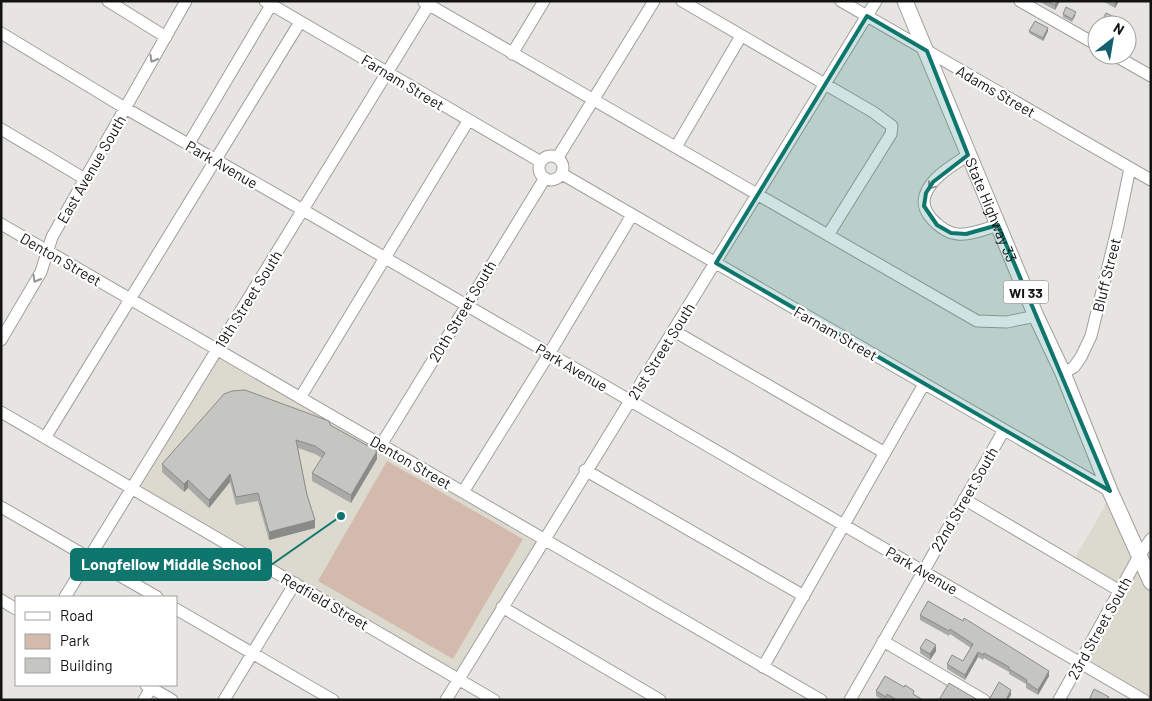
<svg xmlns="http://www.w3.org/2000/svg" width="1152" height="701" viewBox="0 0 1152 701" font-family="Barlow,sans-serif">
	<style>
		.built { fill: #dcd9ce }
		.green { fill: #d3baac }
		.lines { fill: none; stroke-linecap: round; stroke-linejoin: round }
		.minor-casing { stroke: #a09f9c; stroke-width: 13 }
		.major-casing { stroke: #a09f9c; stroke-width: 17 }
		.minor { stroke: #fff; stroke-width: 11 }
		.major { stroke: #fff; stroke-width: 15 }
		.wall { fill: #a9aaa7 }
		.shaded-wall { fill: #8a8b88 }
		.building { fill: #c5c6c2; stroke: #8a8b88 }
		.oneway { stroke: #959594 }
		.marked { fill: #0f766e; fill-opacity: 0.2; stroke: #0f766e; stroke-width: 4; stroke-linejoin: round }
		.labels { text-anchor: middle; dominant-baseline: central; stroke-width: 4.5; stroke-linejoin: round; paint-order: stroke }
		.shield { fill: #fff; stroke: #5a5a59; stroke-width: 1 }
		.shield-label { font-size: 14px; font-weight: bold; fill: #131312 }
		.street-label { font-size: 15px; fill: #131312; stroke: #fff }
		.leader { fill: none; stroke: #0f766e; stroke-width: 2 }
		.callout-dot { fill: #0f766e; stroke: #fff; stroke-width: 2 }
		.callout { fill: #0f766e; stroke: #0f766e; stroke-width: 2 }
		.callout-label { font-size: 16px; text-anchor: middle; font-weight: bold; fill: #fff }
	</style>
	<rect width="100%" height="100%" fill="#e6e5e1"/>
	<path class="built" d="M217 350 543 539 459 679 131 488Z
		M1110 491 1138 556 1151 539V700H1144L1081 663 1120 591 1072 563 1104 508Z"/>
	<path class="green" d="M387 461 523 539 453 659 318 581Z"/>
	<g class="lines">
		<g class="minor-casing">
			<path id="minor" d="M108 1 166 37
				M265 1 541 162
				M682 1 873 112 892 126 891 134 828 235
				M841 1 1151 180
				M1020 1 1097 45
				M424 2 977 321 1007 322 1036 316
				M1 33 125 108 303 210 1144 700
				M512 54 544 1
				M1114 55 1151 76
				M1 129 85 179
				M188 145 271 5
				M676 147 741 36
				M968 155C954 165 933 176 926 193 922 202 925 211 931 218 953 243 970 234 998 225
				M539 168a12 12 0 1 1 24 0a12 12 0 1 1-24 0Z
				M558 157 654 1
				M562 174 1110 491
				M1 224 821 700
				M674 331 885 453
				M1 340 41 272 52 237 186 1
				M1063 373 1074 367 1081 357 1091 336 1118 226 1130 168
				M300 398 468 121
				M1 412 494 700
				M45 438C130 299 216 161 300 22
				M381 445 545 178
				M585 470 804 596
				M463 492 549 354 632 215
				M964 499 1120 591
				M1 507 157 597
				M65 597 431 1
				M1 600 16 609
				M502 607 660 700
				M176 609 333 700
				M883 641 984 700
				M763 667 924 384
				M146 685 172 700
				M144 700 151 688
				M224 700 295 583
				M446 700C588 466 734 235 876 1
				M850 700 1004 430
				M1059 700 1139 556 1151 539"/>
		</g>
		<g class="major-casing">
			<g id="major">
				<path id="s1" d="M905 1 998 225 1036 316 1063 373 1110 491 1151 582"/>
			</g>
		</g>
		<use href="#minor" class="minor"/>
		<use href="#major" class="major"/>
	</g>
	<path class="wall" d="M1038 1H1060L1055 10Z
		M1103 1H1119L1115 8Z
		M1063 14 1076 15 1072 22 1063 17Z
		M1029 31H1048L1043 41 1029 33Z
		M330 425 377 459 351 503 312 481V473L322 458 315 454 298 448 307 495 315 528 269 540 258 501 236 505 230 482 209 508 188 488 184 492 162 472V464Z
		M920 615 1049 676 1038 695 1026 688V684L1009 674V672L984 658 983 660 978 657 965 680 947 669V664L963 661 971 648 950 634 949 636 920 620Z
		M920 648 936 651 930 660 920 653Z
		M904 687 914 695 923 700H883L876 696V691Z"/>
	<path class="shaded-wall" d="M1057 1H1060L1055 10V5Z
		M1116 1H1119L1115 8V3Z
		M1048 28V31L1043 41V38Z
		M377 451V459L351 503V495Z
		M230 474V482L209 508V500Z
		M188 480V488L184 492V484Z
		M315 520V528L269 540V532Z
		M936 645V651L930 660V654Z
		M978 652V657L965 680V675Z
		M1049 671V676L1038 695V690Z
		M1011 690V695L1008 700H1006Z"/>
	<path class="building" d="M1047 1H1057L1055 5Z
		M1066 7 1076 12 1072 19 1063 14Z
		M1106 13 1114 17 1110 25H1103L1100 24Z
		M1035 21 1048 28 1043 38 1029 31Z
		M245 390 329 421 330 425 377 451 351 495 312 473 325 453 315 446 296 440 307 495 315 520 269 532 258 493 236 497 230 474 209 500 188 480 184 484 162 464 224 394 232 391Z
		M928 601 963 621 964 618 1049 671 1038 690 1026 682 1027 680 1009 669V667L984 653 983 655 978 652 965 675 947 664 952 655 963 661 973 644 950 629 949 631 920 615Z
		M926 639 936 645 930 654 920 648Z
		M885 676 904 687 905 685 914 691 913 694 923 700H897L887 694 886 697 876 691Z
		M999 682 1011 690 1006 700H989Z
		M949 683 978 700H939Z
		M1094 689 1109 697 1107 700H1089Z"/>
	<defs><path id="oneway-chevron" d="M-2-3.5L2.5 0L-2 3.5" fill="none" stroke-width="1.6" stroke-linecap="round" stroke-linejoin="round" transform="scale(1.25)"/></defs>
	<g class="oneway">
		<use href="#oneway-chevron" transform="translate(153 59) rotate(120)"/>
		<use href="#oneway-chevron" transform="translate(931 186) rotate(127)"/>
		<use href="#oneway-chevron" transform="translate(36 279) rotate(120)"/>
	</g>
	<path class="marked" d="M867 16 927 51 968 155 933 182 926 193 924 206 937 225 951 233 966 234 998 225 1110 491 716 263Z"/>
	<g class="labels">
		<rect class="shield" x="1003.5" y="280.5" width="45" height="23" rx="4"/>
		<g class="shield-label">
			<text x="1026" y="292">WI 33</text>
		</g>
		<g class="street-label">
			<text transform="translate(403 82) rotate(31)">Farnam Street</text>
			<text transform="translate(996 91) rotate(30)">Adams Street</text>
			<text transform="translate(222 164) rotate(30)">Park Avenue</text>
			<text transform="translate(91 169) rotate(-60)">East Avenue South</text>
			<text stroke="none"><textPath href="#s1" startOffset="226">State Highway 33</textPath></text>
			<text transform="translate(61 259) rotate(30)">Denton Street</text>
			<text transform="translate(1106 275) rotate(-76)">Bluff Street</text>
			<text transform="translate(248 299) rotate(-58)">19th Street South</text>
			<text transform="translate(462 311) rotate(-59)">20th Street South</text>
			<text transform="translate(836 333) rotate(30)">Farnam Street</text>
			<text transform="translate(661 351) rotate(-58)">21st Street South</text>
			<text transform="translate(572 367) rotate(30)">Park Avenue</text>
			<text transform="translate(411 462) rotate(30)">Denton Street</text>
			<text transform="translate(964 499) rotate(-60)">22nd Street South</text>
			<text transform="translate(922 570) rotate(30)">Park Avenue</text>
			<text transform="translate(325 601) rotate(30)">Redfield Street</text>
			<text transform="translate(1099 628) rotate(-61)">23rd Street South</text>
		</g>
	</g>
	<path class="leader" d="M341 516L271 565"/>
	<circle class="callout-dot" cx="341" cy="516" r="5"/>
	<rect class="callout" x="71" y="549" width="200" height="31" rx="5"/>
	<g class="callout-label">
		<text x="171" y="570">Longfellow Middle School</text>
	</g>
	<rect width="1152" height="701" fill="none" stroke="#131312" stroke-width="5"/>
	<rect x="15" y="596" width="162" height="90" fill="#ffffff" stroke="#a1a1a0"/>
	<rect x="25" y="612" width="25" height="8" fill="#ffffff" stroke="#a1a1a0"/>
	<text x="60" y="621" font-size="15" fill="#131312">Road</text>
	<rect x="25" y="634" width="25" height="15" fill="#d3baac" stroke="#a1a1a0"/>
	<text x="60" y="646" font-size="15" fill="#131312">Park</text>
	<rect x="25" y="658" width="25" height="15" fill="#c5c6c2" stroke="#a1a1a0"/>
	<text x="60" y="671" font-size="15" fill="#131312">Building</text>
	<g transform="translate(1112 40) rotate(31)"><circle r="24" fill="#ffffff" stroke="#a1a1a0"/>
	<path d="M0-4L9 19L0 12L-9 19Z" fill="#165f6e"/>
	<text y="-8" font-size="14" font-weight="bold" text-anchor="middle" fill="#131312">N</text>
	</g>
</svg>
